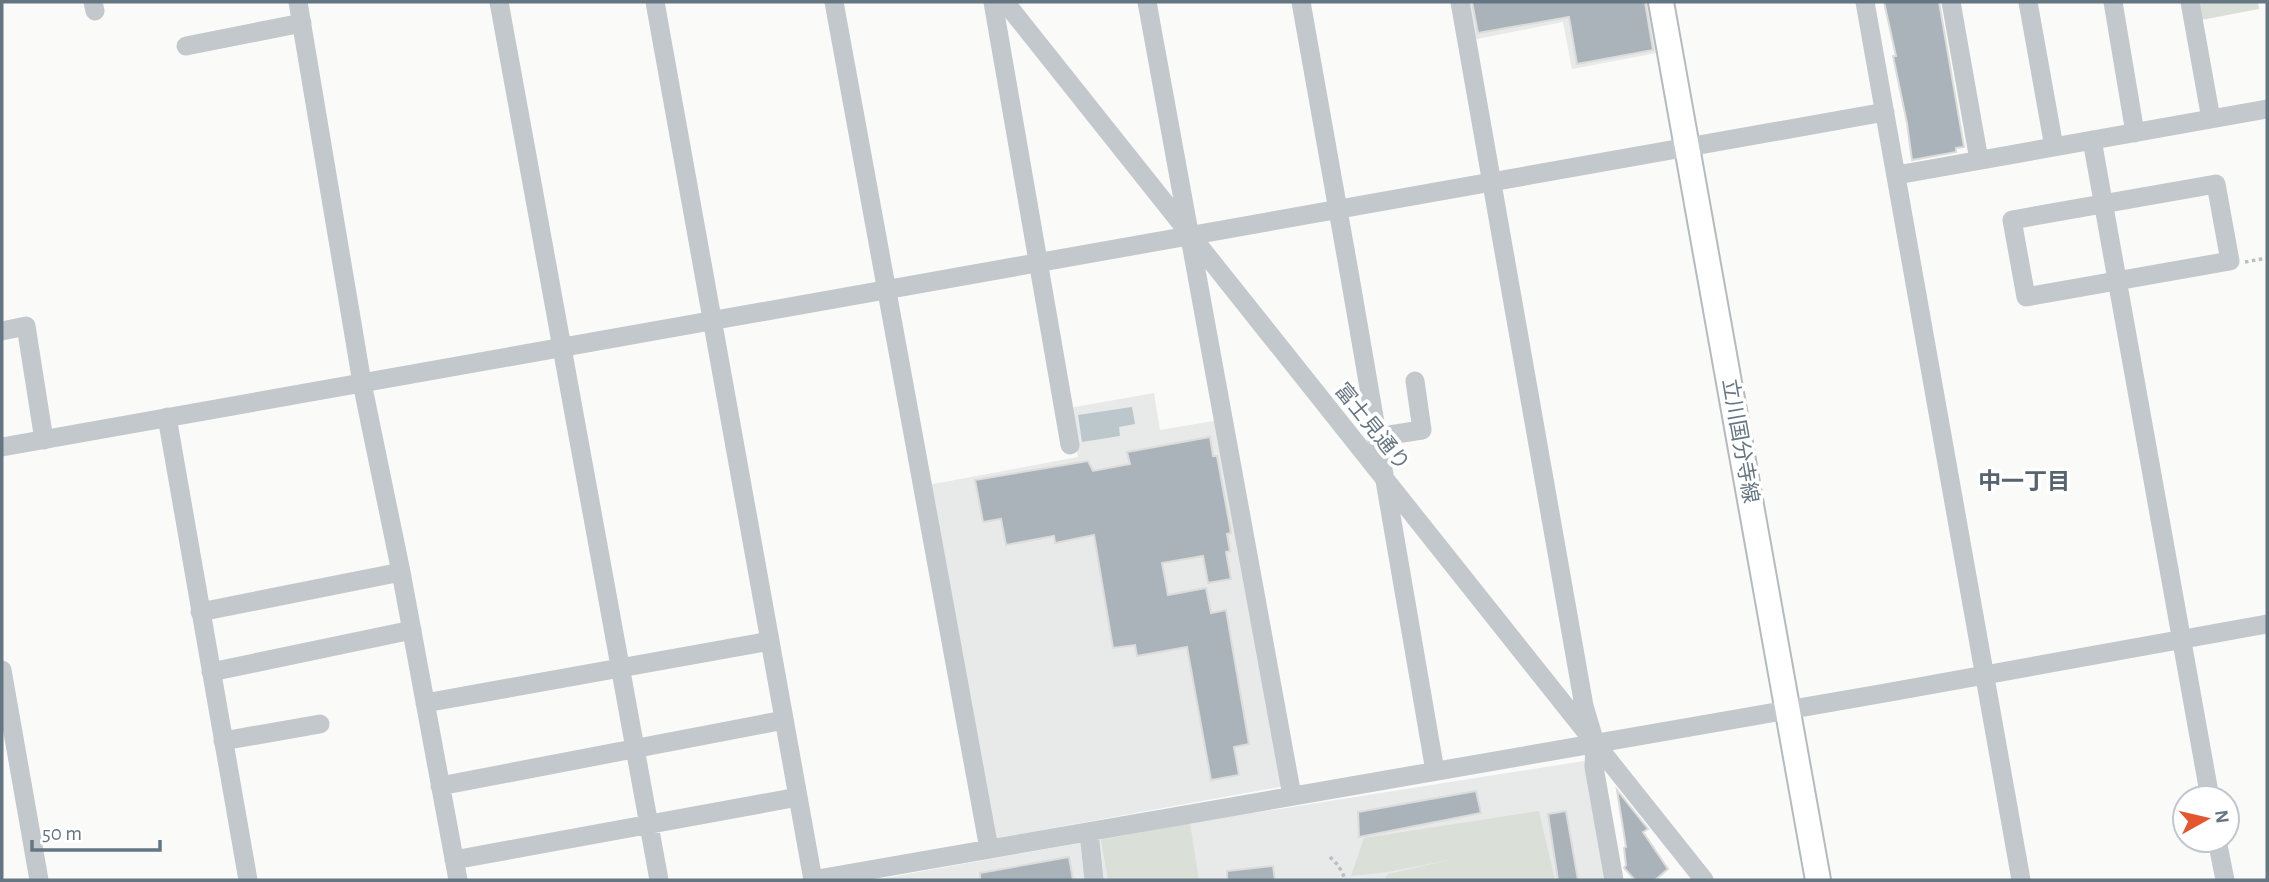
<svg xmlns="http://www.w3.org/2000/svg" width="2269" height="882" viewBox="0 0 2269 882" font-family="'Alegreya Sans','Noto Sans JP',sans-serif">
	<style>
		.built { fill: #e8e9e9 }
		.green { fill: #dadfd7 }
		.water { fill: #bbc7cb }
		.building { fill: #aab3b9; stroke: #dcdcda; stroke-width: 2 }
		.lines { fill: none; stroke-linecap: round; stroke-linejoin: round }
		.major-casing { stroke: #b5babe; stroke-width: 28 }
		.path { stroke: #bbbfc2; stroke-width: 3.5; stroke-dasharray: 3.5 3.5; stroke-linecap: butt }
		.minor { stroke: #c3c8cc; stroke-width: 19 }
		.major { stroke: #fff; stroke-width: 24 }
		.labels { text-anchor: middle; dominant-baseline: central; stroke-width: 7; stroke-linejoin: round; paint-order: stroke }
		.street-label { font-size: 21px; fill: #657683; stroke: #fff }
		.neighbourhood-label { font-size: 23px; font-weight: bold; fill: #57646e; stroke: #fff }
	</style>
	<rect width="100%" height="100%" fill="#fafaf8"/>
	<path class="built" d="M1465 2H1653L1662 52 1572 69 1563 22 1472 40Z
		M1154 393 1160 430 1219 420 1285 786 992 839 928 485 1078 457 1069 408Z
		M1590 760 1610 880H874L1190 823Z"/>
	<path class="green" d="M2199 2H2258L2259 9 2201 20Z
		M1539 811 1555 880H1384L1388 874 1454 859 1388 872 1351 876 1364 838Z
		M1190 823 1199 880H1108L1101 840Z"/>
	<path class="water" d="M1132 407 1135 424 1119 427 1120 436 1082 442 1078 415Z"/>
	<path class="building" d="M1472 2H1645L1653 50 1577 64 1569 17 1478 33Z
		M1884 2H1939L1964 147 1956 148V152L1912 160 1907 123 1893 56H1896Z
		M1210 437 1213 456H1217L1231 533 1227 534 1230 551 1226 552 1231 579 1208 583 1203 556 1162 563 1168 595 1206 588 1211 613 1226 610 1249 744 1234 747 1239 775 1211 780 1187 647 1137 656 1135 645 1113 648 1094 535 1055 543 1054 536 1006 545 1001 519 983 522 975 480 1088 461 1093 471 1130 464 1127 452Z
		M1617 790 1648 829 1643 832 1668 869 1655 880H1635L1624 868 1626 865 1624 848 1626 847Z
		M1476 791 1481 813 1359 837 1358 812Z
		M1566 811 1578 880H1558L1548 814Z
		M1069 857 1073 880H980V873Z
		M1273 866 1275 880H1227V871Z"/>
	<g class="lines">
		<g class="major-casing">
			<path id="major" d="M1661 2 1818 880"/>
		</g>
		<path class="path" d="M2245 262 2267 258
			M1330 857 1338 865 1346 880"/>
		<path class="minor" d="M93 2 95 11
			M298 2 362 383 401 572 458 880
			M499 2 659 880
			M655 2 813 880
			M834 2 989 849
			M993 2 1070 445
			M1005 2 1704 880
			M1147 2 1292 796
			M1301 2C1348 258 1390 514 1435 771
			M1460 2 1584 706 1595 743 1594 767 1614 880
			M1865 2 2021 880
			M1951 2 1979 160
			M2028 2 2054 147
			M2113 2 2135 133
			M2190 2 2211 119
			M186 46 302 23
			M2092 140 2210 798
			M1897 175 2267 109
			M2216 184 2230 261 2026 297 2012 220Z
			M2 331 26 326 44 440
			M167 417 248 880
			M1376 437 1422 430 1415 381
			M2 447 1885 112
			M200 612 401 572
			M2 670 39 880
			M211 672 412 630
			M425 703 770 641
			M223 741 320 724
			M440 786 784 720
			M2217 840 2225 880
			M1090 842 1094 880
			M454 860 798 797
			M812 880 1885 693 2267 624"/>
		<use href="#major" class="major"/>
	</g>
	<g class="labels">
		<g class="street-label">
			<text transform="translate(1372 427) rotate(51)">富士見通り</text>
			<text transform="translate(1740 441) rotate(80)">立川国分寺線</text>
		</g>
		<g class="neighbourhood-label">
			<text x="2024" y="482">中一丁目</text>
		</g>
	</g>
	<rect width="2269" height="882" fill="none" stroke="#657683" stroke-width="7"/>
	<g transform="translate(2206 819) rotate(82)"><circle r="33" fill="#ffffff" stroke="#c1c8cd" stroke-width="2"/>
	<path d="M0-5L12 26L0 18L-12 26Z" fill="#e4572e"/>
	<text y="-10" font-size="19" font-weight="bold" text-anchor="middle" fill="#657683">N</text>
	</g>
	<path d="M32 840v10h128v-10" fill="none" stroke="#657683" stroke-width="3.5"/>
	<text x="42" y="840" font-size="21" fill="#657683" stroke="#ffffff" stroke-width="5" paint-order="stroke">50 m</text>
</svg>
